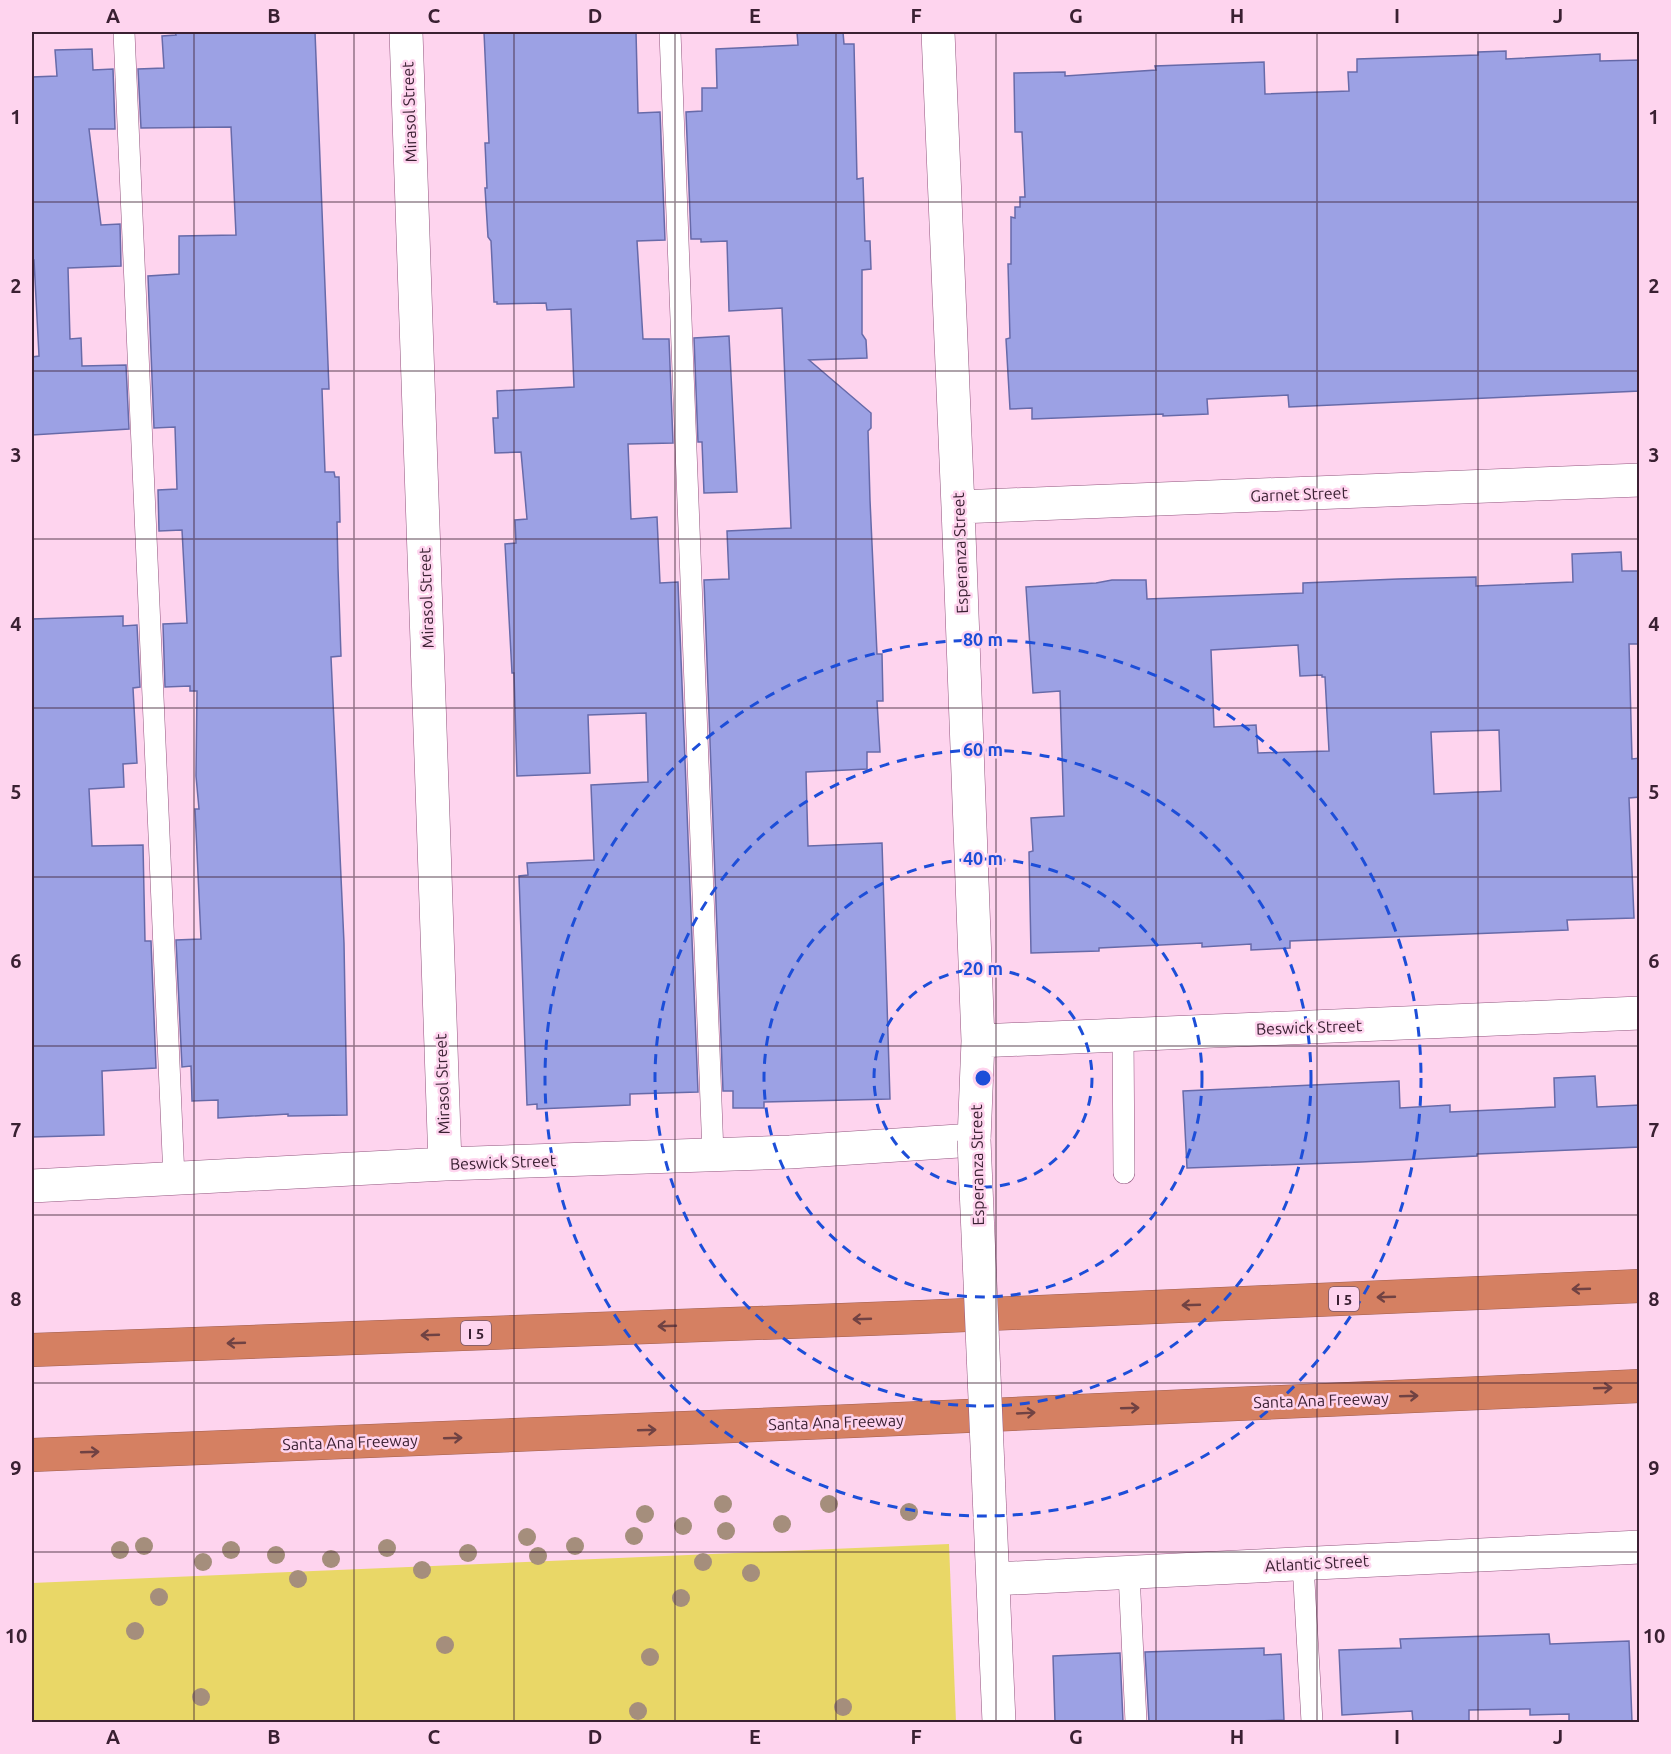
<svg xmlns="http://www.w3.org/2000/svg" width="1671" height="1754" viewBox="0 0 1671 1754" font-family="Ubuntu,sans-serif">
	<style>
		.green { fill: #e9d767 }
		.building { fill: #9ca1e4; stroke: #676aa9; stroke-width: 1.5; fill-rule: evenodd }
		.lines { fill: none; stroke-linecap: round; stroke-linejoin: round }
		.service-casing { stroke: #93567f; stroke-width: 22 }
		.minor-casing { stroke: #93567f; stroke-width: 34 }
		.motorway-casing { stroke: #9f5e51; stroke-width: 34 }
		.service { stroke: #fff; stroke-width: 21 }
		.minor { stroke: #fff; stroke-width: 33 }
		.motorway { stroke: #d58062; stroke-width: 33 }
		.minor-bridge-casing { stroke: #93567f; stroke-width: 34; stroke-linecap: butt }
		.minor-bridge { stroke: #fff; stroke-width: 33 }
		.tree { fill: #a58e7c }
		.oneway { stroke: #704243 }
		.grid { fill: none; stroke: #3a2032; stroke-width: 1.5; stroke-opacity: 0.55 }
		.ring { fill: none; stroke: #1d4ed8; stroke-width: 3; stroke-dasharray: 10 8 }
		.labels { text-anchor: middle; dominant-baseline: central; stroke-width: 5; stroke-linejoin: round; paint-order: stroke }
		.shield { fill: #fed4ee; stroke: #75566a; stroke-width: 1.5 }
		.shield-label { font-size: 15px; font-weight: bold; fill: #3a2032 }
		.street-label { font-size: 16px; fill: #3a2032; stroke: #fed4ee }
		.centre { fill: #1d4ed8; stroke: #fed4ee; stroke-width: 3 }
		.ring-label { font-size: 18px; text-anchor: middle; font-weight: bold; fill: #1d4ed8; stroke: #fed4ee; stroke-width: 5; stroke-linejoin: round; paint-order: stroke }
		.neatline { fill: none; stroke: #3a2032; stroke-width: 2 }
		.grid-label { font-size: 20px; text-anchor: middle; font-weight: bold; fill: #3a2032 }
	</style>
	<rect width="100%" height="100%" fill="#fed4ee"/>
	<path class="green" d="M949 1544 956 1722H32V1583Z"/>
	<path class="building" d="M175 32H315L329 389H322L325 472H334L335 477H339L340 522H337L338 568 341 656 331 657 344 943 347 1115 288 1116V1114L218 1118V1100L192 1101 191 1066 182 1067 176 940 201 939 195 809H199L196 776 197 691H190V686L165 687 163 624 187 623 182 530 159 531 158 490 177 489 175 427 154 428 148 276 179 274V236L236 235 231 127 141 128 138 69 164 68 162 36 176 35Z
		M484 32H636L638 113 660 112 665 240 637 241 643 339H669L673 443 628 444 631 519 657 517 660 583 678 582 698 1092 630 1094V1105L537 1109V1104L527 1105 519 876 528 875 527 863 594 860 591 785 648 782 646 713 588 715 590 773 517 776 514 673H512L505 544 516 543 515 520 527 519 521 452 495 453 493 418H498L497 391 574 387 571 309 547 310 546 303 497 304V302H494L491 241 488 237 485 188H487L485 143H489Z
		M797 32H843L844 44H854L857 179 863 178 865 241H870L871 269 862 270V334L866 340 867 358 809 360 871 413V428L868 431 870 500 877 654H882L883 701H877L880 752H867V769L806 772 808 846 882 843 890 1099 764 1102V1108H733V1091H723L704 580 729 579 727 531 791 528 782 308 729 311 727 241 701 242V239H691L686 112 702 111V88H717L716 49 798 45Z
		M92 49 93 70 113 69 115 129H89L101 225 120 224 121 266 68 268 70 339 81 338 82 366 126 365 129 429 32 435V357L39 356 34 260H32V77L57 76 55 50Z
		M1506 51V59L1600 54V61L1640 60V391L1289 407 1288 395 1207 399 1208 414 1163 416V414L1032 419V408L1010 409 1006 339 1010 338 1008 264H1011V217L1015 218V207H1020V197H1025L1022 132H1015L1014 73 1065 72V76L1156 70 1155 66 1264 62 1265 94 1349 91 1348 72H1357V59L1478 55V52Z
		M729 336 737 492 704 493 702 442H698L694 338Z
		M1621 552 1622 571H1640V644H1629L1632 759 1640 758V797L1629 798 1634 918 1567 920 1568 930 1290 941V948L1251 950V944L1202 947V943L1099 948V951L1031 953 1029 852 1033 851 1031 818 1064 816 1060 691 1033 693 1026 587 1096 583 1112 580H1146L1147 599 1303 593V583L1398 579 1476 577V586L1573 582 1572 554ZM1298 645 1300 676 1322 675V677H1325L1329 751 1258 753 1256 725 1214 727 1211 650ZM1499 730 1501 791 1434 794 1431 732Z
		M123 616V626L137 625 140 687 133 688 137 763 123 764 124 787 89 789 92 846 143 845 145 941H151L156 1068 102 1071 104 1135 32 1137V619Z
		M1595 1076 1597 1107 1640 1105V1147L1477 1154V1156L1361 1162 1187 1168 1183 1091 1399 1081 1400 1108 1450 1105V1112L1555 1107 1554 1078Z
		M1549 1634 1550 1644 1629 1641 1632 1722H1569V1714L1530 1715V1709L1469 1710V1722H1413L1412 1711 1342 1715 1339 1650 1401 1648 1400 1639Z
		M1264 1648V1655L1281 1654 1284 1720 1227 1722H1149L1145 1652Z
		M1120 1653 1123 1722H1055L1053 1656Z"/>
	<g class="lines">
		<g class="service-casing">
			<path id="service" d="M124 32 174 1178
				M670 32 713 1154
				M1123 1035 1124 1173
				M1303 1564 1312 1722
				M1129 1573 1136 1722"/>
		</g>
		<g class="minor-casing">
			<path id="minor" d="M406 32 445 1164
				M958 507 1640 480
				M978 1041 1640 1013
				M32 1186 445 1164 790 1152 974 1140 978 1041 958 507 938 32
				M990 1516 999 1722
				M994 1579 1640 1547"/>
		</g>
		<g class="motorway-casing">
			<path id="motorway" d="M32 1350 921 1317 1640 1286
				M32 1455 853 1421 1640 1386"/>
		</g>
		<use href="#service" class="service"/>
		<use href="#minor" class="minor"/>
		<use href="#motorway" class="motorway"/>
		<g class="minor-bridge-casing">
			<path id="minor-bridge" d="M974 1140 990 1516"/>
		</g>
		<use href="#minor-bridge" class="minor-bridge"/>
	</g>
	<g class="tree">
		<circle cx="723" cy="1504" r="9"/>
		<circle cx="829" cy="1504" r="9"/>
		<circle cx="909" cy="1512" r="9"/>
		<circle cx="645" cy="1514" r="9"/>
		<circle cx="782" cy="1524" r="9"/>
		<circle cx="683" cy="1526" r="9"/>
		<circle cx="726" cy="1531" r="9"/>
		<circle cx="634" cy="1536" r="9"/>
		<circle cx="527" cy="1537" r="9"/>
		<circle cx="144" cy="1546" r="9"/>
		<circle cx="575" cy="1546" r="9"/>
		<circle cx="387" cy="1548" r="9"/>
		<circle cx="120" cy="1550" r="9"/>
		<circle cx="231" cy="1550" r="9"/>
		<circle cx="468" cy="1553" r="9"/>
		<circle cx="276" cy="1555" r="9"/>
		<circle cx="538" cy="1556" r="9"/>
		<circle cx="331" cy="1559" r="9"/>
		<circle cx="203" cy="1562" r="9"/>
		<circle cx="703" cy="1562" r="9"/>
		<circle cx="422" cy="1570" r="9"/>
		<circle cx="751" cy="1573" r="9"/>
		<circle cx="298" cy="1579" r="9"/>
		<circle cx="159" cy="1597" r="9"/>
		<circle cx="681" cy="1598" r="9"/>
		<circle cx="135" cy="1631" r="9"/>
		<circle cx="445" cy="1645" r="9"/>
		<circle cx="650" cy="1657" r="9"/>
		<circle cx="201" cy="1697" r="9"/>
		<circle cx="843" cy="1707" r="9"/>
		<circle cx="638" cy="1711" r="9"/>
	</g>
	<defs><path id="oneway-shaft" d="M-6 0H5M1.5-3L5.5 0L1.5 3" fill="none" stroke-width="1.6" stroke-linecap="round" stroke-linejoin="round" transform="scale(1.5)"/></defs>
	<g class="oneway">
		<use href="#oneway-shaft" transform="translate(1581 1289) rotate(178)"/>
		<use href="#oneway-shaft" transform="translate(1386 1297) rotate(178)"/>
		<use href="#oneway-shaft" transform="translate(1191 1305) rotate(178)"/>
		<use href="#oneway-shaft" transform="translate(862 1319) rotate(178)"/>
		<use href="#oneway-shaft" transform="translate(667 1326) rotate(178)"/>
		<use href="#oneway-shaft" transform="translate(430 1335) rotate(178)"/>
		<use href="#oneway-shaft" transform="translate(236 1343) rotate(178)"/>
		<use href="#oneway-shaft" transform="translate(1603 1388) rotate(-2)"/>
		<use href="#oneway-shaft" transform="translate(1409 1396) rotate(-2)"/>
		<use href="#oneway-shaft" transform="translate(1130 1408) rotate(-2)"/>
		<use href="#oneway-shaft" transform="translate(1026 1413) rotate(-3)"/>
		<use href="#oneway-shaft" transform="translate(647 1430) rotate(-2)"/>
		<use href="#oneway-shaft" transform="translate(453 1438) rotate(-2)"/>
		<use href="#oneway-shaft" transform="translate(90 1452) rotate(-2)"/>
	</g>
	<path class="grid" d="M194 32V1722M354 32V1722M514 32V1722M675 32V1722M836 32V1722M996 32V1722M1156 32V1722M1317 32V1722M1478 32V1722M32 202H1640M32 371H1640M32 539H1640M32 708H1640M32 877H1640M32 1046H1640M32 1215H1640M32 1383H1640M32 1552H1640"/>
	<g class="ring">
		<circle cx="983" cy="1078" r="109"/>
		<circle cx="983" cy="1078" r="219"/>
		<circle cx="983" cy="1078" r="328"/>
		<circle cx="983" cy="1078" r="438"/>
	</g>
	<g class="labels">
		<g class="shield">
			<rect x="1329" y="1287" width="30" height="24" rx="4.5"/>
			<rect x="461" y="1321" width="30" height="24" rx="4.5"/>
		</g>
		<g class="shield-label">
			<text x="1344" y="1299">I 5</text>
			<text x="476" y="1333">I 5</text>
		</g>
		<g class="street-label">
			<text transform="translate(409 112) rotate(-92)">Mirasol Street</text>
			<text transform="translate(1299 494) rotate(-2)">Garnet Street</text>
			<text transform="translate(960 553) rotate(-92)">Esperanza Street</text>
			<text transform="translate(426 598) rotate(-92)">Mirasol Street</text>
			<text transform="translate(1309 1027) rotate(-2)">Beswick Street</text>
			<text transform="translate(442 1084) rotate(-92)">Mirasol Street</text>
			<text transform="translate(503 1162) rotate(-2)">Beswick Street</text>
			<text transform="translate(977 1165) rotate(-91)">Esperanza Street</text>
			<text transform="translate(1321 1400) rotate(-2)">Santa Ana Freeway</text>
			<text transform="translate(836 1422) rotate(-2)">Santa Ana Freeway</text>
			<text transform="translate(350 1442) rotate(-2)">Santa Ana Freeway</text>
			<text transform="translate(1317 1563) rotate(-3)">Atlantic Street</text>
		</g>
	</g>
	<circle cx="983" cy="1078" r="9" class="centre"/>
	<g class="ring-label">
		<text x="983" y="646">80 m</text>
		<text x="983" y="756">60 m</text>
		<text x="983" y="865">40 m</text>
		<text x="983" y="975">20 m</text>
	</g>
	<rect width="1671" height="1754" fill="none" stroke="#fed4ee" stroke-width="66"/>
	<rect x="33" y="33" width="1605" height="1688" class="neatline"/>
	<g class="grid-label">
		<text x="113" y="23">A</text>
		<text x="274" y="23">B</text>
		<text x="434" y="23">C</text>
		<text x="595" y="23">D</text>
		<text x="755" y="23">E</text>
		<text x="916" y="23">F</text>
		<text x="1076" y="23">G</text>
		<text x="1237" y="23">H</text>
		<text x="1397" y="23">I</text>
		<text x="1558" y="23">J</text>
		<text x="16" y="124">1</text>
		<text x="1654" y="124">1</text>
		<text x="16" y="293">2</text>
		<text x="1654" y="293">2</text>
		<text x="16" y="462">3</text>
		<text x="1654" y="462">3</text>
		<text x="16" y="631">4</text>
		<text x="1654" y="631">4</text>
		<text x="16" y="799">5</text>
		<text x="1654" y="799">5</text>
		<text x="16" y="968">6</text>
		<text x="1654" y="968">6</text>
		<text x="16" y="1137">7</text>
		<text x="1654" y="1137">7</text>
		<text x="16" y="1306">8</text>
		<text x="1654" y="1306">8</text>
		<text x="16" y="1475">9</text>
		<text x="1654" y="1475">9</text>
		<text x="16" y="1643">10</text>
		<text x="1654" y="1643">10</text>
		<text x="113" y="1744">A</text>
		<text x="274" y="1744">B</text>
		<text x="434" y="1744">C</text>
		<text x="595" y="1744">D</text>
		<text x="755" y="1744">E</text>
		<text x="916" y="1744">F</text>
		<text x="1076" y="1744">G</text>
		<text x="1237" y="1744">H</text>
		<text x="1397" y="1744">I</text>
		<text x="1558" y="1744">J</text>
	</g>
</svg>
